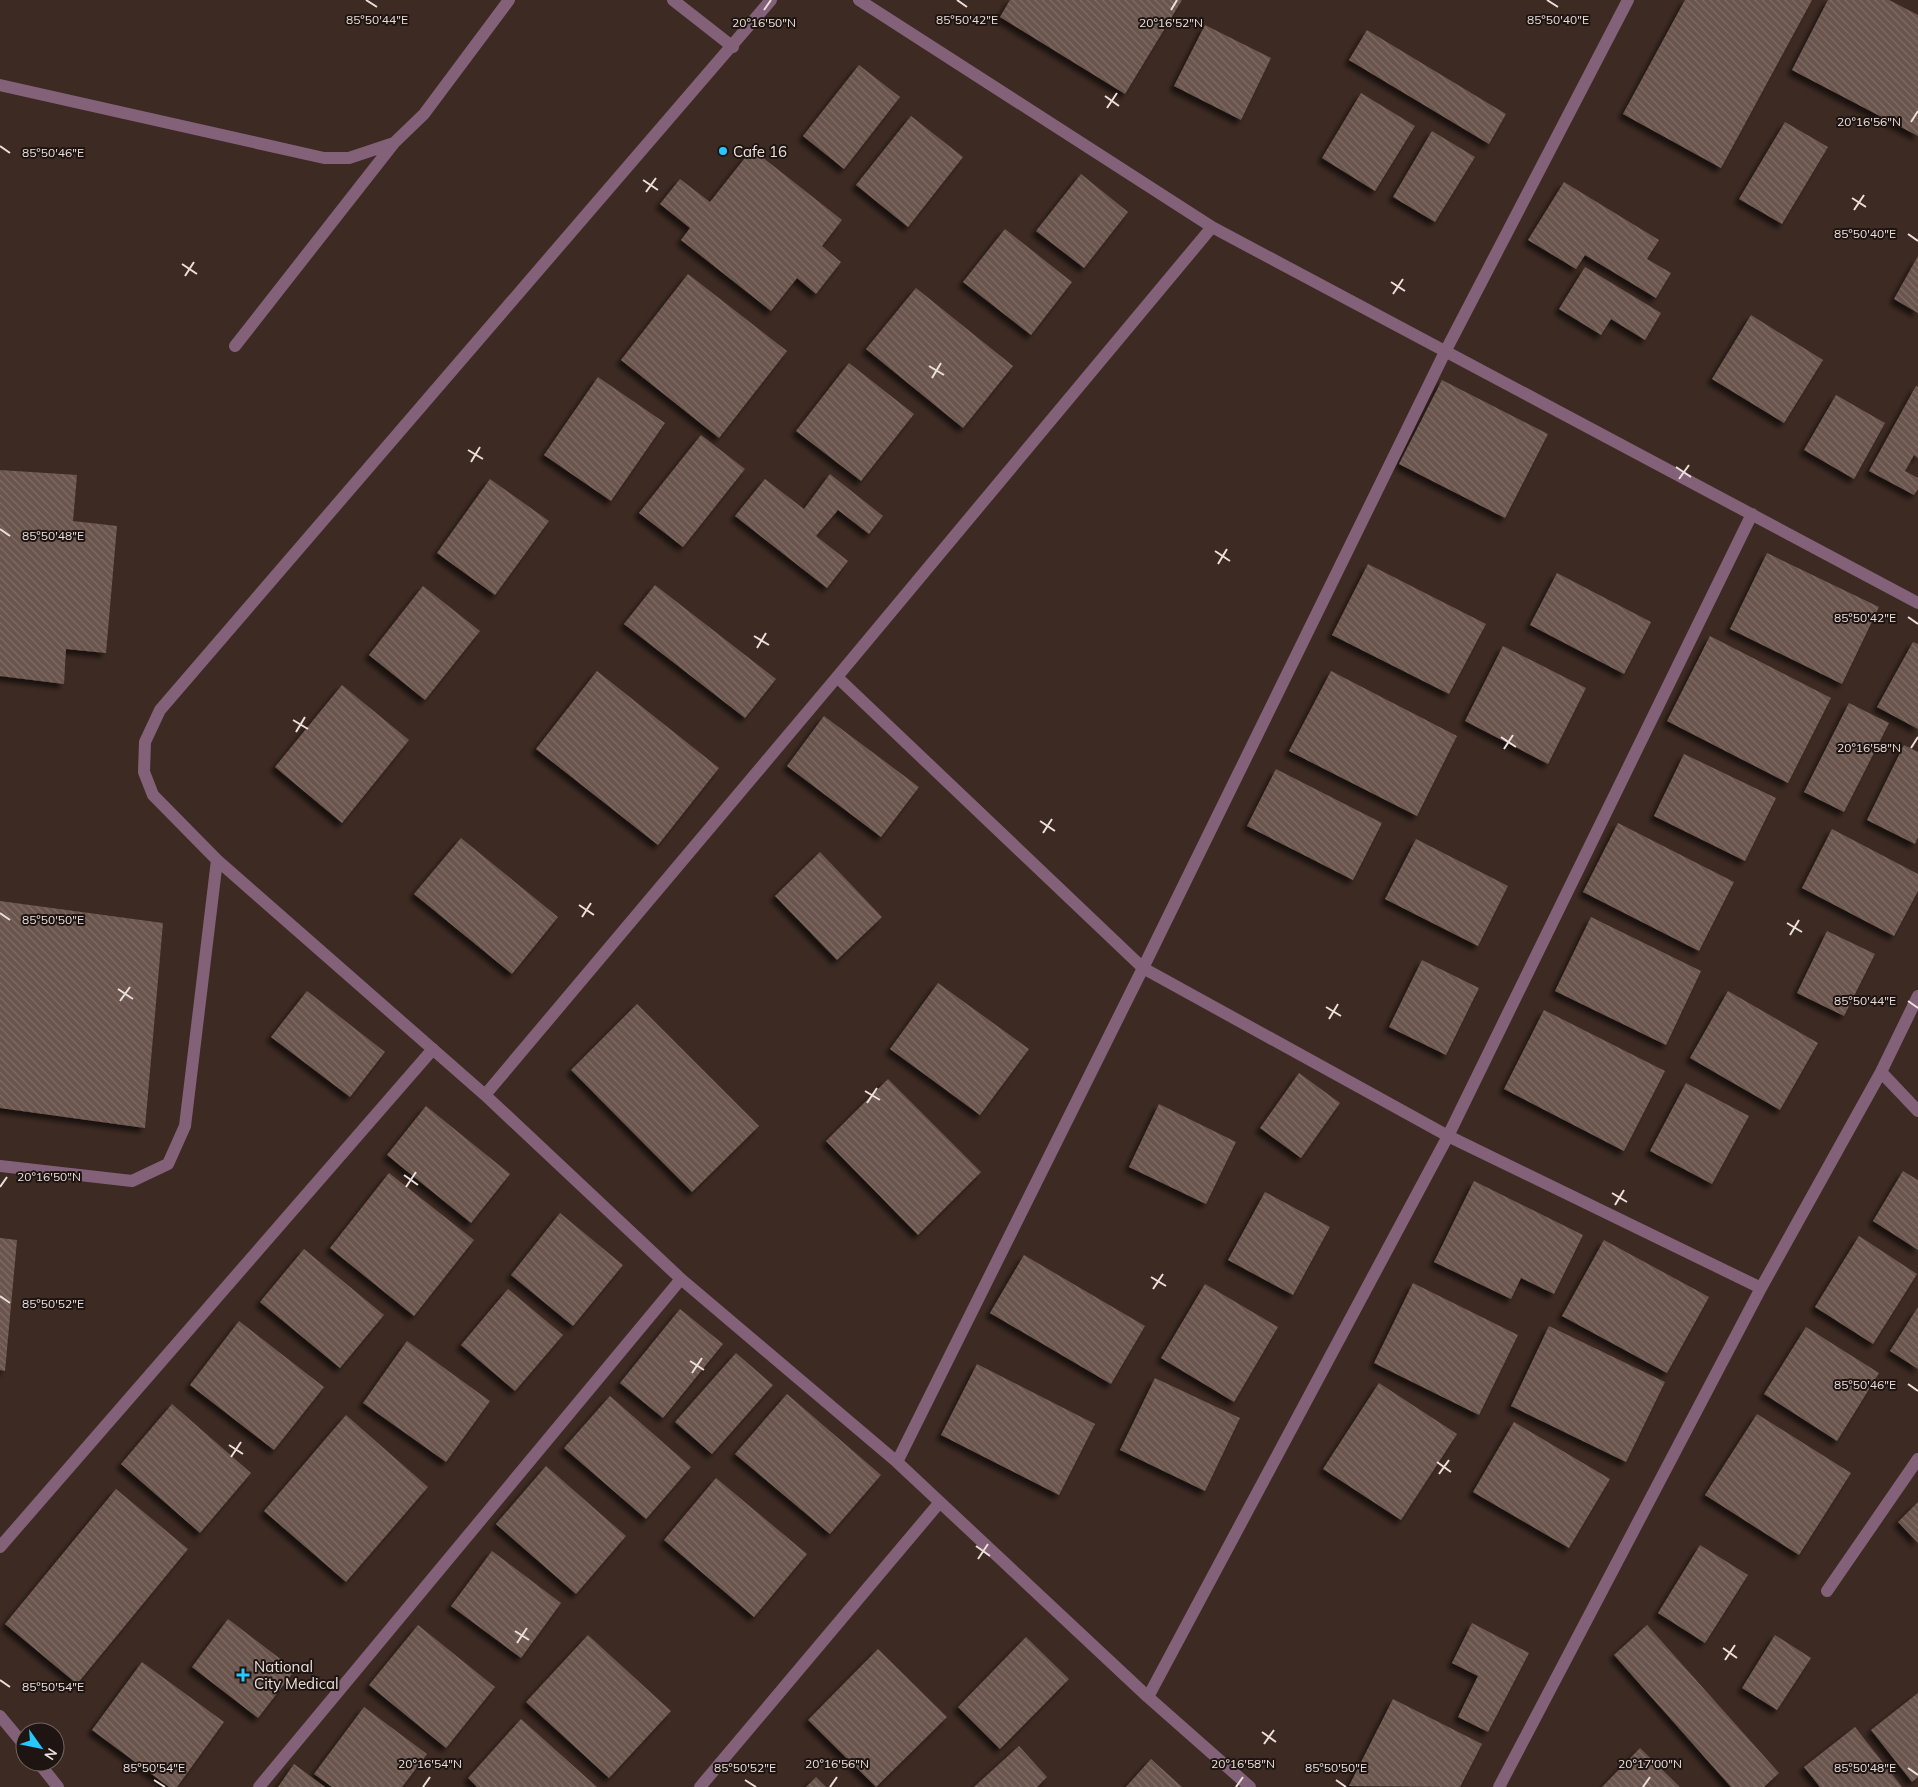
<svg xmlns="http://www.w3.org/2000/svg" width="1918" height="1787" viewBox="0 0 1918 1787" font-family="Mulish,sans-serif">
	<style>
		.building { fill: url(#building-back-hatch); filter: url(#shadow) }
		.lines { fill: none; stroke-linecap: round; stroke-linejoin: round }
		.minor { stroke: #836179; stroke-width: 12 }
		.ticks { fill: none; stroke: #ecdfdb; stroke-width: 2 }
		.poi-dot { fill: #25c9fe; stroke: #1e1512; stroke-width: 2 }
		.labels { text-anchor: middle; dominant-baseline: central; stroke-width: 4; stroke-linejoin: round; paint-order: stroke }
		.poi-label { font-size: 15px; fill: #ecdfdb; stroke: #1e1512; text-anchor: start }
		.ticks-label { font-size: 12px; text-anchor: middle; fill: #ecdfdb; stroke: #1e1512; stroke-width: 4; stroke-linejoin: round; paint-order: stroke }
	</style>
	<defs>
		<pattern id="building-back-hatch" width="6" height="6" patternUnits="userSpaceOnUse" patternTransform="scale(1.25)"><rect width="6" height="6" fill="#6a554d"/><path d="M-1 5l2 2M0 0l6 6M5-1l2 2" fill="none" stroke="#7f6d66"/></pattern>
		<filter id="shadow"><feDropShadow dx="-4.5" dy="4.5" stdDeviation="2.5" flood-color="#0009"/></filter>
	</defs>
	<rect width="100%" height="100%" fill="#3d2a23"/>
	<path class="building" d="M1010 0H1182L1125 94 1000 17Z
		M1685 0H1812L1721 168 1623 114Z
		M1828 0H1889L1918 15V136L1792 70Z
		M1205 25 1271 58 1241 120 1174 86Z
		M1367 30 1506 114 1489 144 1349 60Z
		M859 65 900 97 844 169 803 136Z
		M1361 93 1415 126 1375 191 1322 158Z
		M911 116 963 157 908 227 856 185Z
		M1785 122 1828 147 1782 224 1739 199Z
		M1432 131 1475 157 1435 222 1393 197Z
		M752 149 842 220 822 246 841 262 816 294 797 278 771 311 681 240 690 228 660 204 680 179 710 202Z
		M1081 174 1128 212 1084 268 1036 231Z
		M1564 182 1659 240 1647 259 1671 273 1656 298 1585 255 1576 269 1528 240Z
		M1005 229 1072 282 1031 335 963 282Z
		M1918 256V313L1894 299Z
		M1585 267 1661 313 1645 340 1611 319 1601 335 1559 309Z
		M688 274 787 351 719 438 621 360Z
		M916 288 1013 366 963 428 866 349Z
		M1751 315 1823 360 1784 423 1712 379Z
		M849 363 914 414 861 481 796 431Z
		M598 377 665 423 611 501 544 455Z
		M1442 380 1548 434 1505 518 1399 464Z
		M1916 386 1918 387V458L1914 455 1905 471 1918 478V489L1914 495 1869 471Z
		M1836 395 1885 423 1854 479 1804 450Z
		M701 435 745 469 683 547 639 513Z
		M0 470 77 475 73 521 117 526 106 653 66 649 64 684 0 676Z
		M830 474 883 516 869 534 838 510 816 536 848 561 827 588 735 516 765 479 804 509Z
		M490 479 549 521 495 595 437 553Z
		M1767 553 1879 607 1842 684 1730 629Z
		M1368 564 1486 624 1449 694 1332 635Z
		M1557 573 1651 622 1624 674 1530 625Z
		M655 585 776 679 745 718 624 624Z
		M423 586 480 631 425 700 369 655Z
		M1710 636 1831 698 1788 783 1667 721Z
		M1913 642 1918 644V729L1877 707Z
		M1503 646 1586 688 1548 764 1465 721Z
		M597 671 719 768 658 845 536 749Z
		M1331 671 1457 736 1417 816 1289 751Z
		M342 685 409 740 342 823 275 767Z
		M1849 703 1889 723 1844 812 1804 792Z
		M824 716 919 787 881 837 787 766Z
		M1904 745 1918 752V837L1915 844 1867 820Z
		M1684 754 1776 798 1745 861 1654 816Z
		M1276 769 1382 823 1353 880 1247 826Z
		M1618 823 1734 882 1699 951 1583 892Z
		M1832 829 1918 874V891L1894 936 1802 888Z
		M461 838 558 917 512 974 414 894Z
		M1416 839 1508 886 1478 946 1385 899Z
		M820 852 882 917 837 960 775 896Z
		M0 901 163 923 145 1128 0 1108Z
		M1591 917 1701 971 1666 1045 1555 991Z
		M1827 931 1875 954 1844 1016 1797 993Z
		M1422 960 1479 988 1446 1055 1389 1027Z
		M938 983 1029 1049 980 1115 890 1049Z
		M307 991 385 1052 350 1097 271 1037Z
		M1728 991 1818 1043 1780 1110 1690 1058Z
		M637 1004 759 1126 692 1192 571 1070Z
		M1544 1010 1665 1071 1624 1151 1504 1089Z
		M1299 1073 1340 1103 1301 1158 1260 1128Z
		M888 1079 981 1172 918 1235 826 1141Z
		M1686 1083 1749 1116 1712 1184 1650 1151Z
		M1159 1104 1236 1142 1206 1204 1129 1167Z
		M426 1106 510 1174 471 1223 387 1155Z
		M1903 1171 1918 1180V1250L1873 1221Z
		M389 1173 474 1240 414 1316 330 1248Z
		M1474 1181 1583 1235 1554 1294 1521 1278 1511 1299 1434 1262Z
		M1265 1192 1330 1227 1293 1295 1228 1260Z
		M560 1213 623 1265 573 1326 511 1275Z
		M1859 1236 1917 1274 1873 1344 1815 1307Z
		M0 1238 17 1240 5 1371 0 1370Z
		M1604 1240 1709 1297 1667 1373 1562 1316Z
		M304 1249 384 1315 340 1368 260 1302Z
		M1024 1255 1145 1326 1111 1384 990 1313Z
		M1413 1283 1518 1335 1479 1415 1374 1363Z
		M1205 1284 1278 1327 1234 1402 1161 1358Z
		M508 1289 563 1335 515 1391 461 1345Z
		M1918 1307V1369L1890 1351Z
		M680 1309 723 1344 663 1418 620 1383Z
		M239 1321 324 1387 274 1450 190 1385Z
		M1549 1326 1665 1382 1626 1462 1511 1406Z
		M1806 1327 1879 1373 1837 1441 1764 1394Z
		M407 1341 490 1401 446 1462 363 1403Z
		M736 1353 773 1385 712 1454 675 1422Z
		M977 1364 1095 1424 1059 1495 941 1435Z
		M1155 1378 1240 1418 1205 1491 1120 1450Z
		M1379 1383 1457 1434 1401 1520 1323 1469Z
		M787 1394 881 1475 830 1534 735 1454Z
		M610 1396 691 1467 646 1519 564 1448Z
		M172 1404 251 1473 200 1533 121 1464Z
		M1757 1414 1851 1473 1799 1555 1705 1495Z
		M346 1415 428 1487 346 1582 264 1511Z
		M1514 1422 1610 1479 1569 1548 1473 1492Z
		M546 1466 626 1536 576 1594 496 1524Z
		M716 1478 807 1554 754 1617 664 1540Z
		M116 1489 188 1549 77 1684 5 1624Z
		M1918 1502V1543L1898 1522Z
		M1700 1545 1748 1575 1705 1643 1658 1613Z
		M492 1551 561 1603 521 1658 451 1606Z
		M228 1619 295 1670 258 1718 192 1667Z
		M1472 1623 1529 1653 1488 1732 1458 1717 1478 1676 1452 1663Z
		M418 1625 495 1687 446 1748 369 1685Z
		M1647 1625 1779 1773 1764 1787H1731L1614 1655Z
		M588 1635 671 1711 609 1778 526 1702Z
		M1775 1635 1811 1658 1777 1710 1742 1688Z
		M1026 1637 1069 1679 1000 1749 958 1707Z
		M878 1649 947 1717 876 1787 808 1720Z
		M142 1662 224 1722 177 1787H169L92 1730Z
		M1918 1693V1777L1912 1782 1871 1730Z
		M1393 1699 1482 1744 1460 1787 1349 1786Z
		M364 1707 427 1754 402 1787H332L314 1774Z
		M521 1719 597 1787H477L468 1778Z
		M1855 1727 1902 1787H1820L1804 1767Z
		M1019 1746 1047 1777 1037 1787H974Z
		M1640 1748 1680 1787H1602Z
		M1151 1759 1182 1787H1126Z
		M294 1764 325 1787H278Z
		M816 1777 826 1787H806Z"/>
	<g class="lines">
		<path class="minor" d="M673 0 733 47
			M771 0 160 710 145 742 144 772 153 795 217 860 485 1095 681 1279 897 1462 1148 1697 1250 1787
			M859 0 1212 227 1918 603
			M0 85 324 158H349L394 143 424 114 509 0
			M235 346 394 143
			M837 677 1143 968 1448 1136 1761 1288
			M1881 1072 1918 1111
			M485 1095 837 677 1212 227
			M0 1166 132 1181 168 1164 185 1126 217 860
			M897 1462 1143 968 1445 352 1628 0
			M0 1547 433 1049
			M1827 1591 1918 1459
			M1148 1697 1448 1136 1752 514
			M0 1716 25 1746
			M38 1762 58 1787
			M259 1787 681 1279
			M700 1787 940 1502
			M1499 1787 1761 1288 1881 1072 1918 996"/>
	</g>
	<path class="ticks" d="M366 0 377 7M957 0 967 7M1547 0 1558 7M764 10 771 0M1171 10 1177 0M1105 96 1119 106M1107 108 1117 93M1911 122 1918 111M0 146 10 153M643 180 658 190M646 192 656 178M1852 198 1866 207M1854 210 1864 195M1908 234 1918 241M182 264 197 274M185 276 194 262M1391 282 1405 291M1393 294 1403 279M929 366 944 375M932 378 941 363M468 450 483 459M471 462 480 447M1676 467 1691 477M1679 479 1689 465M0 529 10 536M1215 551 1230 561M1218 564 1227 549M1908 617 1918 624M754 636 769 645M757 648 766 633M293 720 308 729M296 732 305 717M1501 737 1516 747M1911 748 1918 737M1504 749 1513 735M1040 821 1055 831M1043 833 1052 819M579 905 594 915M0 913 10 920M582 917 591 903M1787 923 1802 932M1790 935 1799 920M118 989 133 999M120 1001 130 987M1908 1001 1918 1008M1326 1007 1341 1016M1329 1019 1338 1004M865 1091 880 1100M867 1103 877 1088M404 1175 418 1185M0 1187 7 1177M406 1187 416 1172M1612 1193 1627 1202M1615 1205 1624 1190M1151 1277 1166 1286M1153 1289 1163 1274M0 1296 10 1303M690 1361 704 1370M692 1373 702 1358M1908 1384 1918 1391M229 1445 243 1454M231 1457 241 1442M1437 1462 1451 1472M1439 1474 1449 1460M976 1546 990 1556M978 1559 988 1544M515 1631 529 1640M517 1643 527 1628M1723 1648 1737 1658M1725 1660 1735 1645M0 1680 10 1687M1262 1732 1276 1742M1264 1744 1274 1730M1908 1768 1918 1775M154 1780 165 1787M745 1780 756 1787M1336 1780 1346 1787M423 1787 430 1777M830 1787 837 1777M1236 1787 1243 1777M1643 1787 1650 1777"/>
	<g class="poi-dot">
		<circle cx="723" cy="151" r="5"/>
		<path d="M240.5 1667.5h5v5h5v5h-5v5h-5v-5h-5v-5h5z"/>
	</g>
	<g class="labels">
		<g class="poi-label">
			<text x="733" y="151">Cafe 16</text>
			<text x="254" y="1666">National<tspan x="254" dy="17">City Medical</tspan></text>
		</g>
	</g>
	<g class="ticks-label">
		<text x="377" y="24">85°50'44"E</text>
		<text x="967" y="24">85°50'42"E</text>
		<text x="1558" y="24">85°50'40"E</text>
		<text x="764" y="27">20°16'50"N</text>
		<text x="1171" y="27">20°16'52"N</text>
		<text x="1869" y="126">20°16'56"N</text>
		<text x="53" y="157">85°50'46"E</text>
		<text x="1865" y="238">85°50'40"E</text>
		<text x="53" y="540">85°50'48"E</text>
		<text x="1865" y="622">85°50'42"E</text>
		<text x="1869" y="752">20°16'58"N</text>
		<text x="53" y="924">85°50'50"E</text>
		<text x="1865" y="1005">85°50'44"E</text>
		<text x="49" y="1181">20°16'50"N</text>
		<text x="53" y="1308">85°50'52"E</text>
		<text x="1865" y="1389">85°50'46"E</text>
		<text x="53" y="1691">85°50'54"E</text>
		<text x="430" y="1768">20°16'54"N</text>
		<text x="837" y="1768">20°16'56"N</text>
		<text x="1243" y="1768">20°16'58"N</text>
		<text x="1650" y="1768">20°17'00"N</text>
		<text x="154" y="1772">85°50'54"E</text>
		<text x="745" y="1772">85°50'52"E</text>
		<text x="1336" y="1772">85°50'50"E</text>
		<text x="1865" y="1772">85°50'48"E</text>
	</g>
	<g transform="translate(40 1747) rotate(123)"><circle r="24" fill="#1e1512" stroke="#706662"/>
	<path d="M0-4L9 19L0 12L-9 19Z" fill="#25c9fe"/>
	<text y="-8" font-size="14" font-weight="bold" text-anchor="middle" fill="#ecdfdb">N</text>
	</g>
</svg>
